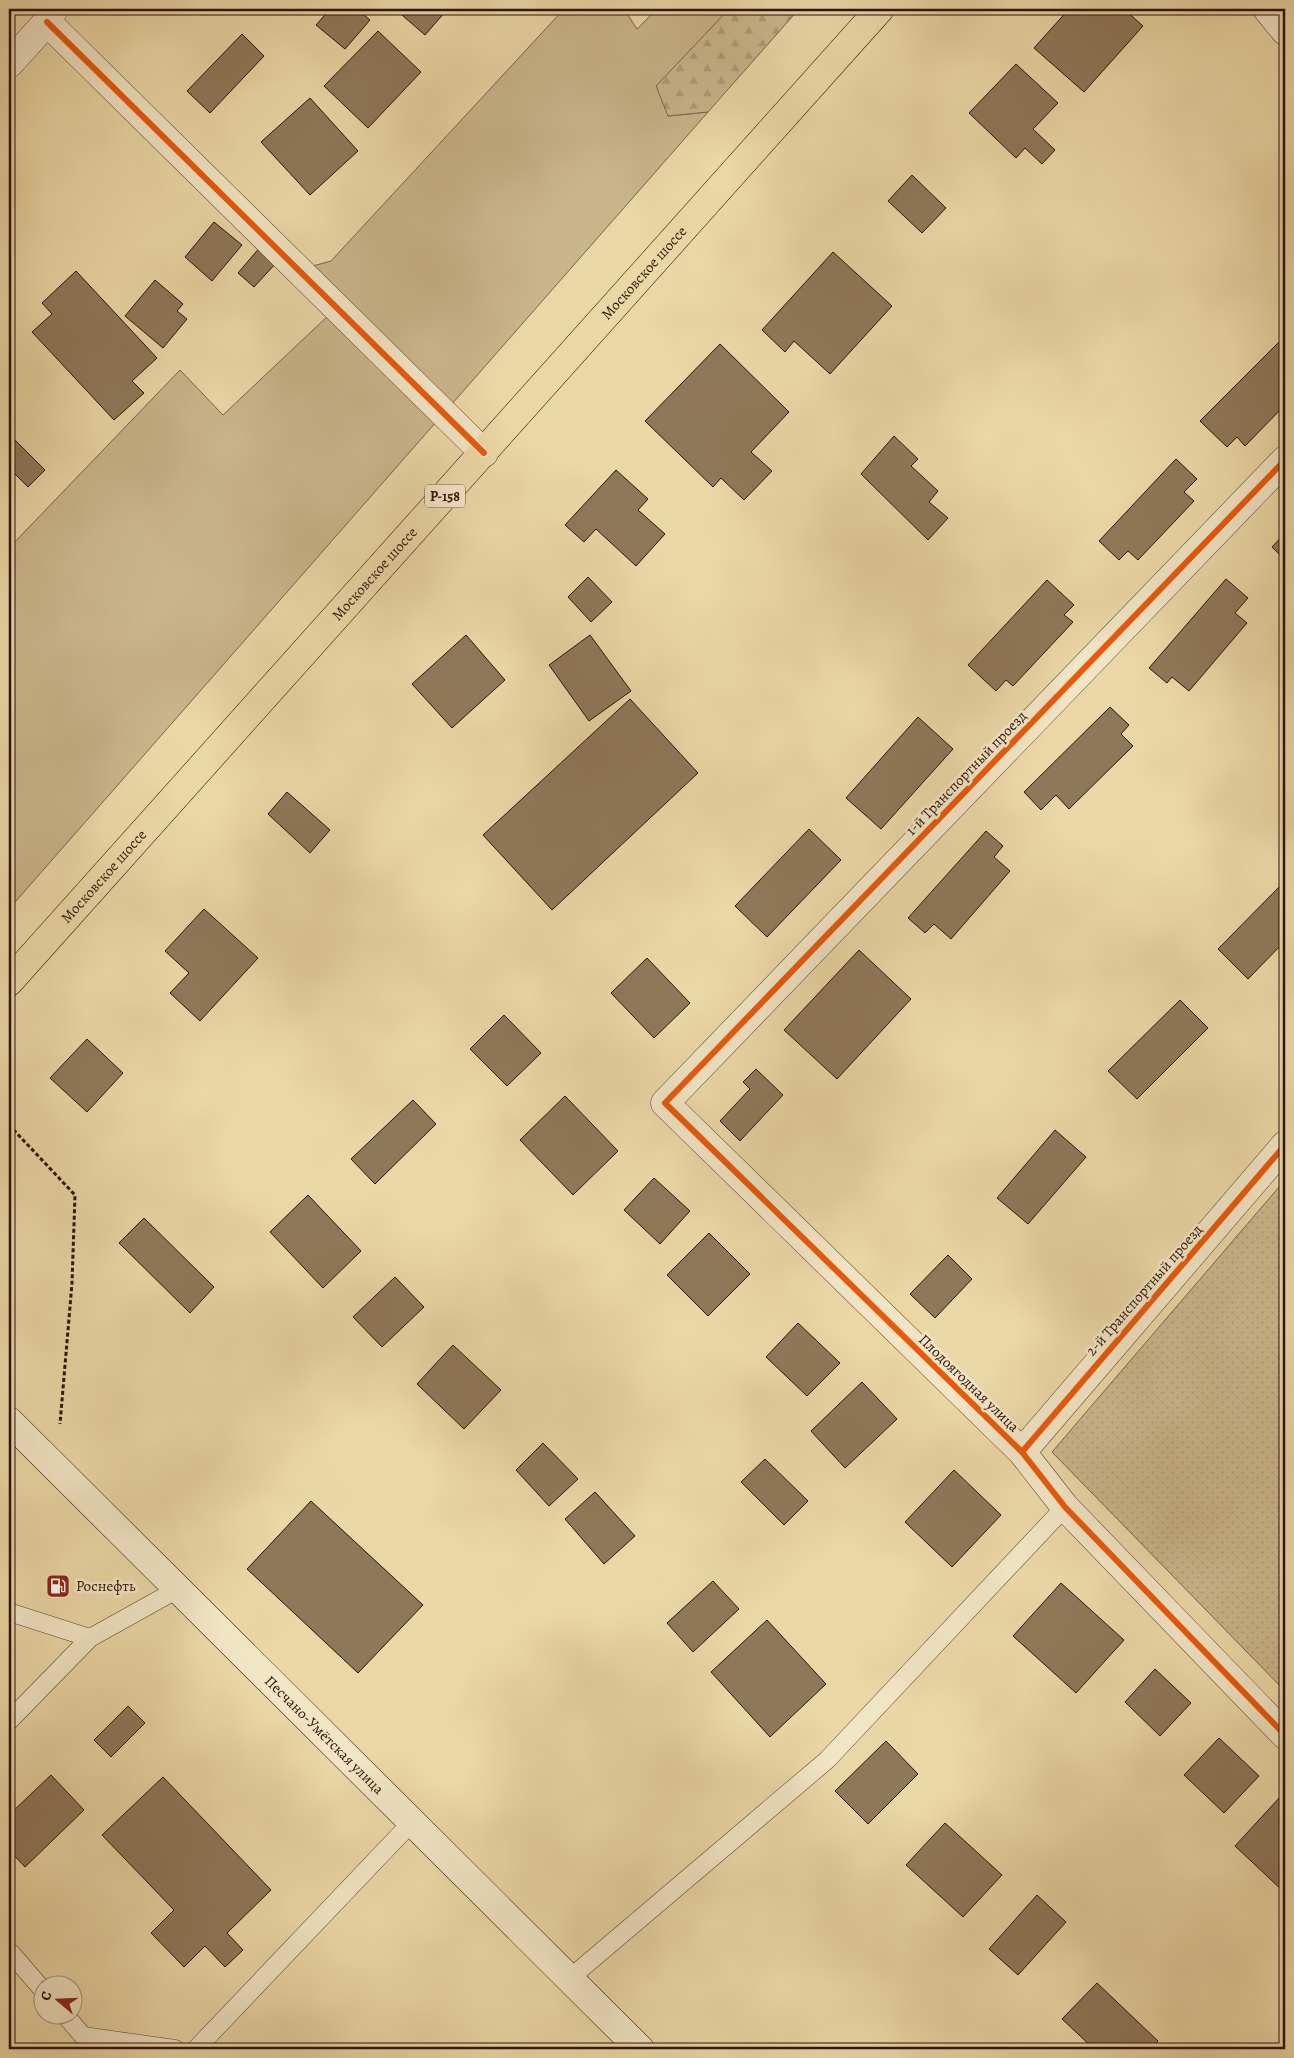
<svg xmlns="http://www.w3.org/2000/svg" width="1294" height="2058" viewBox="0 0 1294 2058" font-family="Alegreya,serif">
	<style>
		.grass { fill: #cab58b; stroke: #7a6349 }
		.forest { fill: url(#forest-firs); stroke: #7a6349 }
		.garden { fill: url(#garden-dots); stroke: #7a6349 }
		.building { fill: #8f785a; stroke: #2b1107 }
		.lines { fill: none; stroke-linecap: round; stroke-linejoin: round }
		.lane-casing { stroke: #5b422f; stroke-width: 19 }
		.street-casing { stroke: #5b422f; stroke-width: 29 }
		.secondary-casing { stroke: #2b1107; stroke-width: 29 }
		.primary-casing { stroke: #2b1107; stroke-width: 29 }
		.path { stroke: #2b1107; stroke-width: 3; stroke-dasharray: 4 2.5; stroke-linecap: butt }
		.lane { stroke: #f2e5c5; stroke-width: 18 }
		.street { stroke: #f2e5c5; stroke-width: 28 }
		.secondary { stroke: #f2e5c5; stroke-width: 28 }
		.primary { stroke: #ebd7a6; stroke-width: 28 }
		.cycleway-casing { stroke: #f2e5c5; stroke-width: 9 }
		.cycleway { stroke: #e8590c; stroke-width: 6 }
		.labels { text-anchor: middle; dominant-baseline: central; stroke-width: 5; stroke-linejoin: round; paint-order: stroke }
		.shield { fill: #f2e5c5; stroke: #675140; stroke-width: 1 }
		.shield-label { font-size: 14px; font-weight: bold; fill: #2b1107 }
		.street-label { font-size: 15px; fill: #2b1107; stroke: #f2e5c5 }
		.poi-label { font-size: 15px; fill: #2b1107; stroke: #f2e5c5; text-anchor: start }
	</style>
	<defs>
		<pattern id="forest-firs" width="22" height="20" patternUnits="userSpaceOnUse" patternTransform="scale(1.25)"><rect width="22" height="20" fill="#cab58b"/><path d="M5 1l3.5 6h-7zM16 11l3.5 6h-7z" fill="#ae9b76"/></pattern>
		<pattern id="garden-dots" width="8" height="8" patternUnits="userSpaceOnUse" patternTransform="scale(1.25)"><rect width="8" height="8" fill="#cab58b"/><path d="M2 2h.1M6 6h.1" fill="none" stroke="#ae9b76" stroke-width="1.8" stroke-linecap="round"/></pattern>
	</defs>
	<rect width="100%" height="100%" fill="#ebd7a6"/>
	<filter id="stains"><feTurbulence type="fractalNoise" baseFrequency=".004" numOctaves="4"/><feColorMatrix values="0 0 0 0 .2 0 0 0 0 .09 0 0 0 0 .02 0 0 0 .5 -.17"/></filter>
	<radialGradient id="worn" r=".72"><stop offset=".6" stop-color="#630" stop-opacity="0"/><stop offset="1" stop-color="#630" stop-opacity=".3"/></radialGradient>
	<path class="grass" d="M564 9H624L637 29 657 9H729L668 116 708 112 9 909V548L180 370 223 415 331 313 291 272 331 261Z"/>
	<path class="forest" d="M729 9H799L708 112 668 116 656 86Z"/>
	<path class="garden" d="M1285 1180V1691L1052 1452Z"/>
	<path class="building" d="M330 9H357L370 20 345 49 316 25Z
		M395 9H443L446 11 425 35Z
		M1069 9H1124L1143 26 1084 92 1034 48Z
		M378 31 421 72 368 128 324 86Z
		M242 34 264 56 210 113 187 91Z
		M1016 64 1058 103 1033 129 1055 150 1042 164 1025 148 1016 158 969 113Z
		M310 98 358 151 310 195 261 142Z
		M912 175 946 208 922 233 888 201Z
		M214 222 242 245 212 281 185 257Z
		M261 246 278 261 254 287 238 273Z
		M833 252 892 306 830 374 794 341 785 352 762 330Z
		M76 271 157 358 132 381 144 393 114 420 32 332 52 314 42 303Z
		M155 280 183 304 177 311 187 319 163 348 125 316Z
		M1283 338 1285 340V405L1245 446 1237 437 1227 447 1200 421Z
		M720 344 789 412 751 452 772 471 744 500 721 478 713 487 645 421Z
		M9 434 45 470 28 487 9 468Z
		M894 436 918 459 911 466 938 491 929 502 948 518 928 540 861 474Z
		M1176 459 1197 479 1184 492 1194 501 1138 560 1128 551 1119 560 1099 541Z
		M616 470 648 499 638 510 665 534 636 566 596 529 584 542 565 525Z
		M1285 533V560L1272 547Z
		M588 577 612 602 591 622 568 597Z
		M1226 579 1248 598 1235 613 1247 623 1189 691 1172 677 1167 683 1149 668Z
		M1047 580 1074 605 1064 615 1073 622 1013 686 1006 680 996 691 968 665Z
		M466 635 505 680 452 728 412 684Z
		M590 635 631 691 589 721 549 665Z
		M630 699 698 773 552 910 483 835Z
		M1110 707 1129 725 1121 734 1133 746 1069 809 1056 795 1041 810 1024 792Z
		M918 717 953 749 881 829 846 798Z
		M287 792 330 830 310 853 268 814Z
		M809 829 841 860 767 937 735 906Z
		M986 831 1003 846 994 857 1010 871 951 939 934 924 925 933 908 918Z
		M1285 881V941L1248 979 1218 949Z
		M204 909 258 958 200 1021 170 993 189 973 165 951Z
		M859 950 911 999 837 1079 784 1030Z
		M647 958 690 1003 654 1038 611 993Z
		M1180 1000 1208 1028 1137 1099 1108 1071Z
		M504 1015 541 1053 507 1086 470 1049Z
		M87 1039 123 1073 87 1112 50 1078Z
		M756 1069 783 1095 740 1141 720 1121 750 1089 743 1082Z
		M565 1096 618 1151 573 1195 520 1140Z
		M413 1100 436 1124 375 1184 351 1159Z
		M1055 1130 1086 1157 1028 1224 997 1198Z
		M654 1178 690 1211 660 1244 624 1210Z
		M308 1195 361 1251 323 1288 270 1232Z
		M144 1218 214 1287 190 1313 119 1243Z
		M709 1233 750 1274 708 1316 667 1275Z
		M948 1255 972 1279 935 1318 910 1294Z
		M395 1277 424 1307 382 1347 353 1317Z
		M798 1323 840 1363 807 1396 766 1357Z
		M453 1345 501 1390 464 1429 417 1384Z
		M862 1382 897 1419 845 1468 811 1431Z
		M543 1443 578 1479 549 1506 516 1470Z
		M765 1459 808 1501 784 1525 741 1482Z
		M954 1470 1001 1515 952 1567 905 1522Z
		M595 1492 635 1536 604 1564 565 1519Z
		M311 1501 423 1605 358 1673 247 1569Z
		M713 1581 739 1609 693 1652 667 1623Z
		M1061 1583 1124 1640 1076 1693 1013 1636Z
		M767 1620 826 1684 770 1737 711 1672Z
		M1155 1669 1191 1703 1160 1736 1125 1702Z
		M128 1706 145 1723 111 1757 94 1740Z
		M1219 1738 1259 1776 1224 1813 1184 1775Z
		M886 1741 918 1774 868 1824 835 1791Z
		M51 1775 84 1810 25 1867 9 1850V1815Z
		M163 1777 271 1890 227 1933 243 1950 225 1967 205 1946 184 1967 151 1933 174 1910 102 1835Z
		M1280 1797 1285 1802V1893L1235 1846Z
		M945 1823 1002 1875 963 1917 906 1865Z
		M1037 1895 1066 1922 1018 1975 989 1949Z
		M1097 1983 1158 2041 1151 2049H1094L1062 2019Z"/>
	<g class="lines">
		<g class="lane-casing">
			<path id="lane" d="M9 1612 90 1638
				M9 1721 90 1638 178 1589
				M11 1953 42 1989
				M569 1979 827 1760 1065 1507
				M66 2016 83 2036 175 2049
				M196 2049 412 1822"/>
		</g>
		<g class="street-casing">
			<path id="street" d="M1267 9 1285 31
				M47 22 484 453
				M9 64 47 22 54 9
				M1285 460 665 1103 1022 1452 1065 1507 1285 1735
				M1022 1452 1285 1145"/>
		</g>
		<g class="secondary-casing">
			<g id="secondary">
				<path id="s1" d="M9 1421 640 2049"/>
			</g>
		</g>
		<g class="primary-casing">
			<g id="primary">
				<path id="s2" d="M9 982 880 9"/>
			</g>
		</g>
		<path class="path" d="M9 1125 75 1195 72 1283 60 1424"/>
		<use href="#lane" class="lane"/>
		<use href="#street" class="street"/>
		<use href="#secondary" class="secondary"/>
		<use href="#primary" class="primary"/>
		<g class="cycleway-casing">
			<path id="cycleway" d="M47 22 484 453
				M1285 460 665 1103 1022 1452 1065 1507 1285 1735
				M1022 1452 1285 1145"/>
		</g>
		<use href="#cycleway" class="cycleway"/>
	</g>
	<defs>
		<g id="fuel-square" transform="scale(1.25)"><rect x="-9" y="-9" width="18" height="18" rx="4" fill="#8f2418" stroke="#f2e5c5"/><path d="M-5.5-6h7V0h2V4h1.3V-2.5L3-4.5l.8-.8L6-3V5H2.5V1h-1V6h-7ZM-4.2-4.7v3.2H.2V-4.7Z" fill="#fff"/></g>
	</defs>
	<g fill-rule="evenodd">
		<use href="#fuel-square" x="58" y="1586"/>
	</g>
	<g class="labels">
		<rect class="shield" x="425" y="484.5" width="40" height="23" rx="4"/>
		<g class="shield-label">
			<text x="445" y="496">Р-158</text>
		</g>
		<g class="street-label">
			<text stroke="none"><textPath href="#s2" startOffset="952">Московское шоссе</textPath></text>
			<text stroke="none"><textPath href="#s2" startOffset="548">Московское шоссе</textPath></text>
			<text transform="translate(966 773) rotate(-46)">1-й Транспортный проезд</text>
			<text stroke="none"><textPath href="#s2" startOffset="142">Московское шоссе</textPath></text>
			<text transform="translate(1144 1290) rotate(-49)">2-й Транспортный проезд</text>
			<text transform="translate(969 1383) rotate(44)">Плодоягодная улица</text>
			<text stroke="none"><textPath href="#s1" startOffset="445">Песчано-Умётская улица</textPath></text>
		</g>
		<g class="poi-label">
			<text x="76" y="1586">Роснефть</text>
		</g>
	</g>
	<rect width="1294" height="2058" fill="none" stroke="#ebd7a6" stroke-width="30"/>
	<rect x="10" y="10" width="1274" height="2038" fill="none" stroke="#2b1107" stroke-width="2.5"/>
	<rect x="15" y="15" width="1264" height="2028" fill="none" stroke="#2b1107"/>
	<g transform="translate(58 2000) rotate(289)"><circle r="24" fill="#f2e5c5" stroke="#a29079"/>
	<path d="M0-4L9 19L0 12L-9 19Z" fill="#8f2418"/>
	<text y="-8" font-size="14" font-weight="bold" text-anchor="middle" fill="#2b1107">С</text>
	</g>
	<rect width="100%" height="100%" filter="url(#stains)"/>
	<rect width="100%" height="100%" fill="url(#worn)"/>
</svg>
